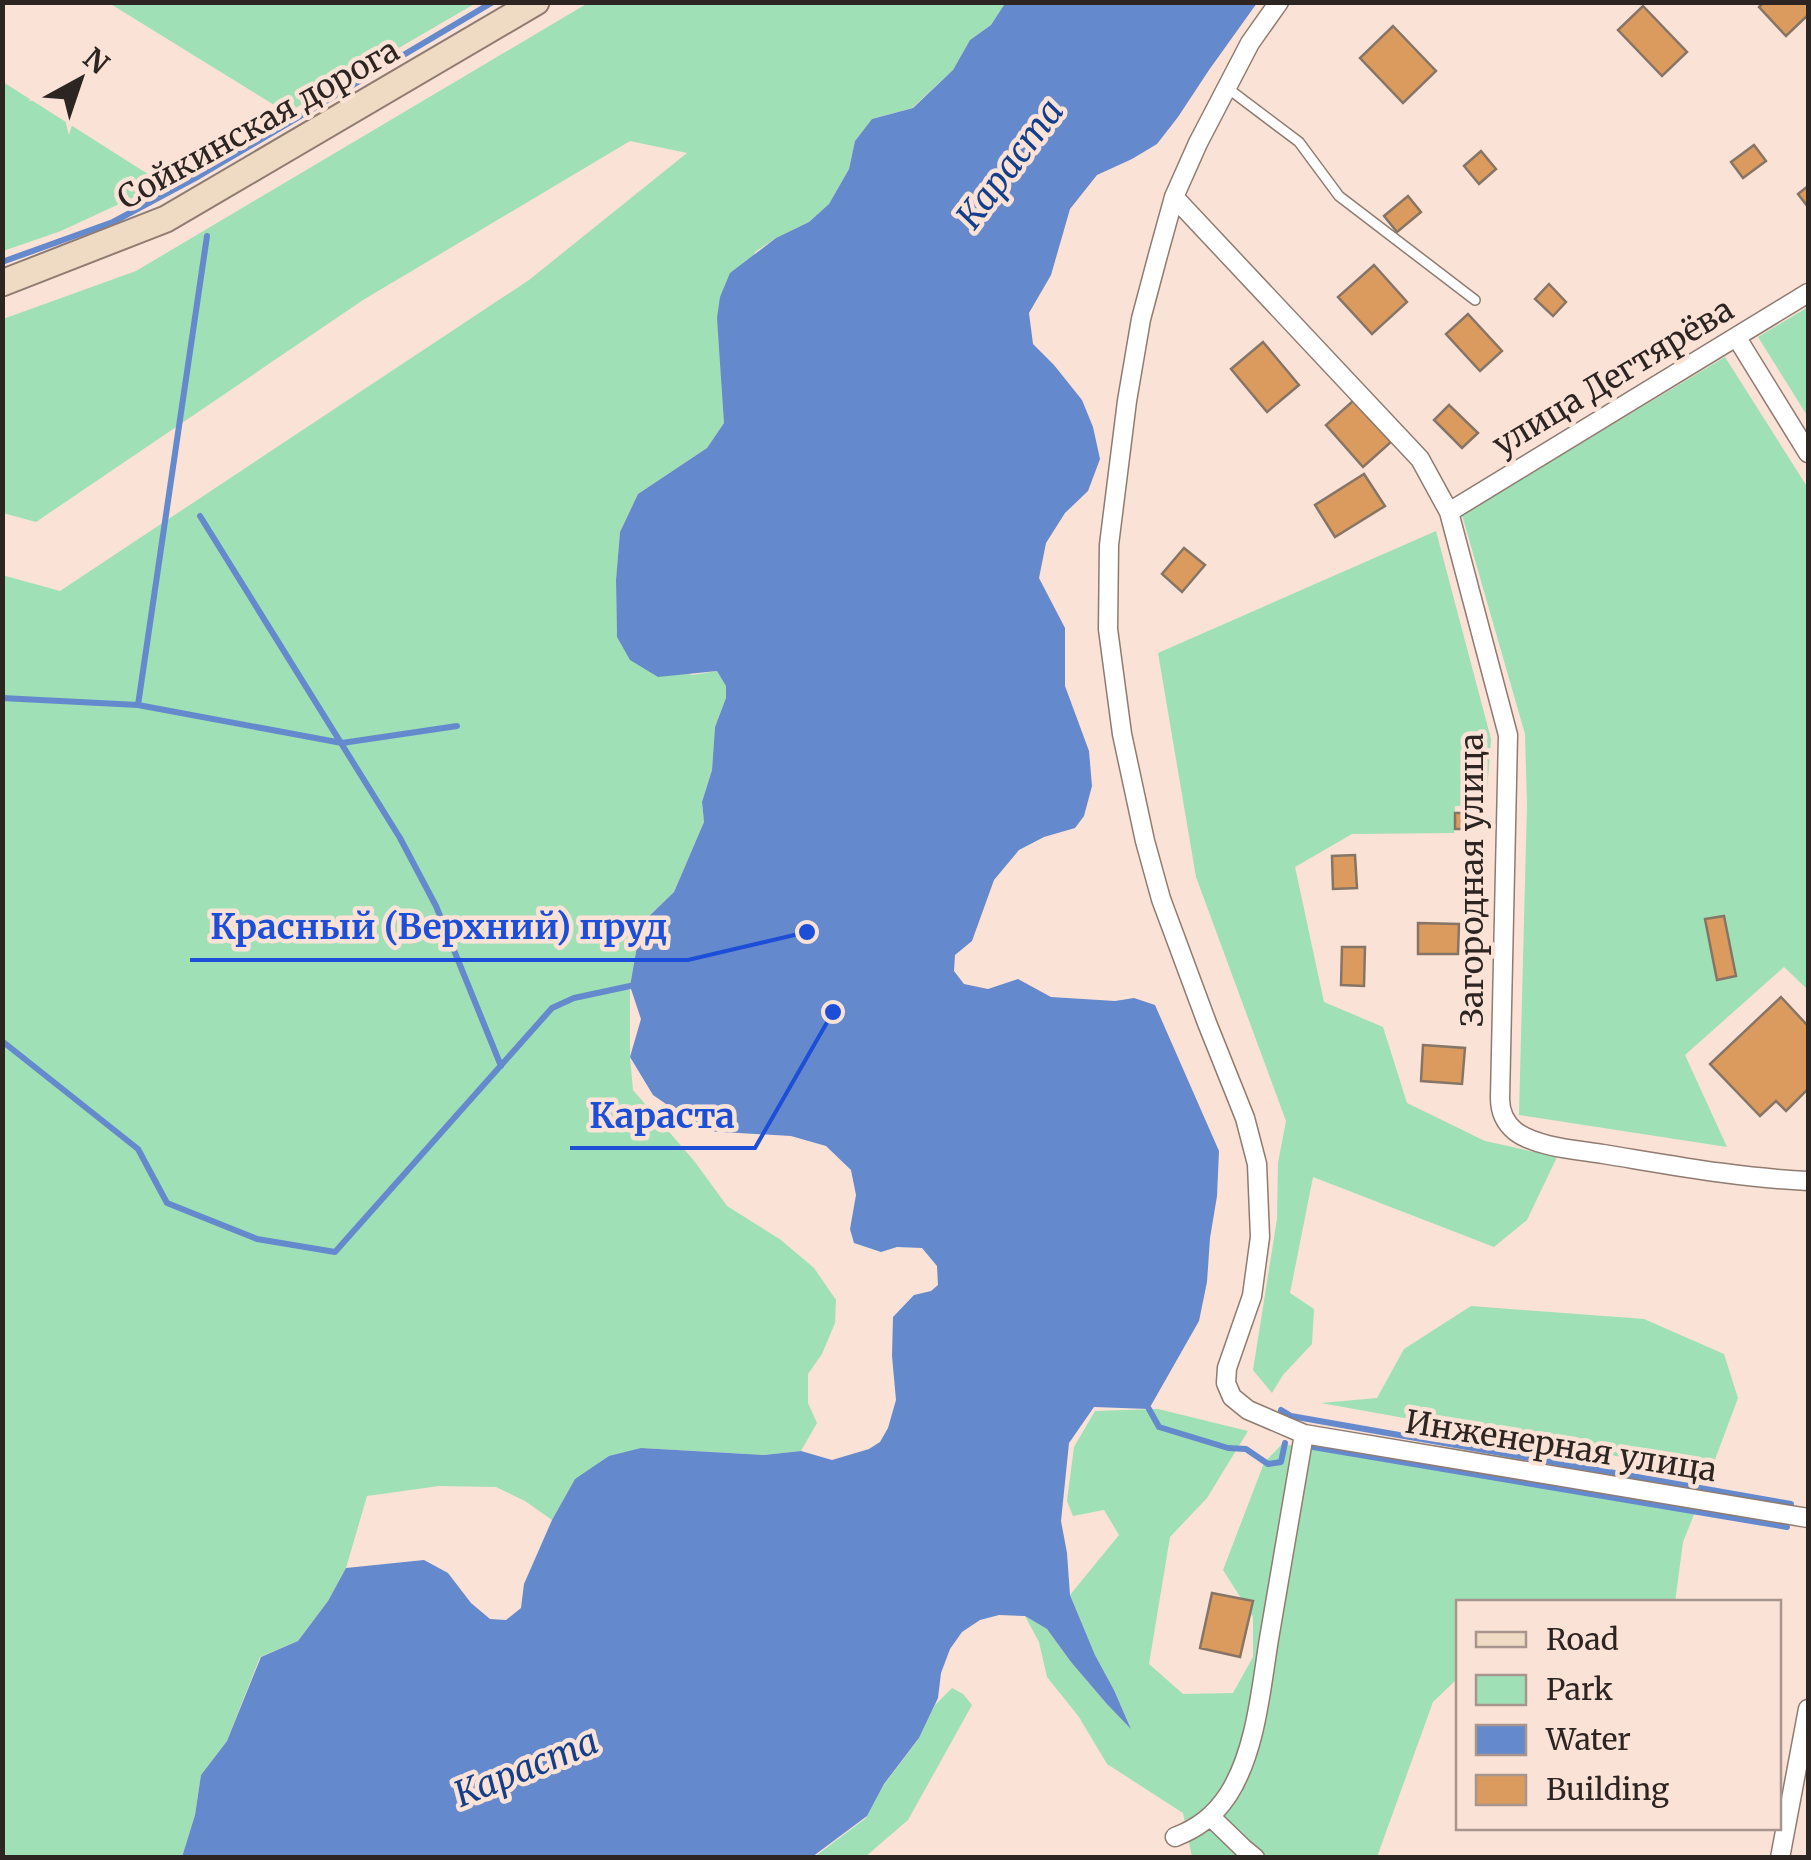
<svg xmlns="http://www.w3.org/2000/svg" width="1811" height="1860" viewBox="0 0 1811 1860" font-family="Merriweather,serif">
	<style>
		.green { fill: #9fe0b6 }
		.water { fill: #6489cc }
		.lines { fill: none; stroke-linecap: round; stroke-linejoin: round }
		.stream { stroke: #6489cc; stroke-width: 6 }
		.building { fill: #db9b5e; stroke: #867566; stroke-width: 2.5 }
		.lane-casing { stroke: #907b71; stroke-width: 12 }
		.street-casing { stroke: #907b71; stroke-width: 21 }
		.secondary-casing { stroke: #907b71; stroke-width: 29 }
		.lane { stroke: #fff; stroke-width: 9 }
		.street { stroke: #fff; stroke-width: 18 }
		.secondary { stroke: #efdac3; stroke-width: 25 }
		.labels { text-anchor: middle; dominant-baseline: central; stroke-width: 9; stroke-linejoin: round; paint-order: stroke }
		.street-label { font-size: 32px; fill: #2d2521; stroke: #fae2d7 }
		.water-label { font-size: 35px; font-style: italic; fill: #133e8c; stroke: #fae2d7 }
		.leader { fill: none; stroke: #1d4ed8; stroke-width: 4 }
		.callout-dot { fill: #1d4ed8; stroke: #fae2d7; stroke-width: 4 }
		.callout-label { font-size: 35px; text-anchor: middle; font-weight: bold; fill: #1d4ed8; stroke: #fae2d7; stroke-width: 9; stroke-linejoin: round; paint-order: stroke }
	</style>
	<rect width="100%" height="100%" fill="#fae2d7"/>
	<path class="green" d="M109 3H476L287 113Z
		M588 3H1006L991 25 970 40 953 70 912 108 872 119 855 141 849 169 829 204 809 222 776 238 755 252 723 383 724 423 707 448 638 494 620 532 616 580 617 637 692 675 717 671 727 686 726 698 715 727 712 770 702 802 704 822 674 892 641 924 630 986V1057L633 1090 695 1162 727 1206 781 1240 814 1268 836 1300 835 1323 822 1354 808 1374V1403L817 1423 801 1451 764 1455 641 1448 575 1479 552 1520 525 1501 496 1487 439 1486 367 1496 346 1568 328 1601 298 1641 260 1657 227 1741 201 1775 195 1815 182 1857H3L2 575 60 591 529 280 687 153 630 141 363 300 36 522 3 513V319L136 271Z
		M3 82 162 183V184L61 231 3 251Z
		M1808 307V417L1758 337Z
		M1725 357 1808 488V990L1784 967 1685 1055 1727 1147 1519 1115 1527 804 1525 734 1462 515Z
		M1436 531 1491 739 1486 805 1455 806 1454 833 1352 834 1295 867 1324 1002 1383 1027 1407 1103 1485 1141 1557 1157 1527 1220 1494 1247 1313 1177 1290 1293 1314 1309 1312 1344 1283 1375 1272 1393 1253 1370 1277 1219 1278 1163 1286 1121 1196 877 1158 653Z
		M1471 1306 1644 1319 1724 1354 1738 1398 1710 1473 1321 1403 1377 1398 1404 1349Z
		M1158 1409 1248 1431 1207 1498 1170 1537 1149 1664 1183 1694 1233 1693 1253 1657V1617L1223 1570 1264 1463 1282 1444 1695 1512 1683 1542 1675 1602H1458V1678L1433 1702 1377 1857H1192L1183 1813 1107 1764 1079 1717 1047 1677 1039 1642 1025 1616 1047 1629 1071 1662 1106 1703 1130 1726 1114 1690 1095 1655 1070 1595 1119 1535 1104 1510 1073 1516 1067 1501 1074 1447 1095 1411Z
		M952 1688 963 1694 972 1705 908 1820 865 1857 813 1858 866 1818 883 1786 918 1740 935 1705Z"/>
	<path class="water" d="M1006 2 1257 3 1209 70 1178 117 1157 144 1132 159 1097 175 1070 209 1051 275 1029 313 1033 344 1054 365 1082 400 1093 427 1100 459 1088 491 1065 513 1046 543 1039 578 1065 628V686L1089 751 1092 786 1084 816 1075 828 1044 837 1019 850 994 880 972 941 955 955 954 971 964 984 988 989 1018 979 1051 997 1115 1001 1134 998 1155 1005 1219 1151 1217 1196 1210 1238 1207 1282 1199 1321 1149 1409 1094 1407 1069 1443 1061 1521 1067 1553 1070 1595 1095 1655 1114 1690 1131 1729 1106 1703 1071 1662 1047 1629 1025 1616 999 1615 980 1620 962 1632 950 1649 941 1673 938 1698 919 1738 884 1784 867 1816 812 1857H182L195 1815 201 1775 227 1741 261 1657 298 1641 328 1601 346 1568 424 1560 448 1573 471 1603 490 1619 506 1620 521 1608 524 1584 552 1520 575 1479 609 1456 641 1448 764 1455 801 1451 832 1460 869 1449 880 1442 888 1428 896 1400 892 1356 893 1317 914 1295 931 1291 938 1285 937 1266 922 1248 897 1247 881 1252 854 1243 850 1229 856 1195 851 1170 826 1146 791 1136 705 1131 653 1095 630 1057 641 1019 630 986 641 924 674 892 704 822 702 802 712 770 715 727 726 698V686L717 671 658 677 630 660 617 637 616 580 620 532 638 494 707 448 724 423 717 318 720 297 730 273 776 238 809 222 829 204 849 169 855 141 872 119 913 108 953 70 970 40 991 25Z"/>
	<g class="lines">
		<path class="stream" d="M2 262 113 222 199 176 493 2
			M200 516 400 838 436 906 501 1066
			M2 698 138 705 342 743 457 726
			M138 705 207 236
			M2 1041 138 1149 167 1203 257 1239 335 1252 552 1008 574 998 630 986
			M1149 1409 1159 1427 1228 1448 1246 1449 1268 1464 1281 1462 1285 1443
			M1281 1410 1291 1416 1791 1504
			M1313 1447 1787 1527"/>
	</g>
	<path class="building" d="M1764 2H1808V15L1786 36 1759 7Z
		M1643 6 1687 52 1662 76 1618 30Z
		M1393 26 1436 71 1403 103 1360 58Z
		M1754 145 1766 161 1743 178 1731 162Z
		M1481 151 1496 169 1479 184 1464 166Z
		M1808 186V207L1798 194Z
		M1408 196 1421 212 1397 232 1384 216Z
		M1374 265 1407 302 1372 334 1338 297Z
		M1549 284 1566 302 1553 316 1535 299Z
		M1468 314 1502 351 1480 371 1446 334Z
		M1263 342 1299 385 1267 412 1231 369Z
		M1353 401 1391 442 1363 467 1326 425Z
		M1449 405 1478 433 1462 448 1434 420Z
		M1364 474 1385 506 1335 537 1315 505Z
		M1184 548 1205 565 1182 592 1162 574Z
		M1455 813H1470V829H1455Z
		M1355 855 1357 888 1333 889 1332 856Z
		M1724 916 1736 976 1717 980 1705 919Z
		M1418 923 1459 924 1458 954H1418Z
		M1342 947H1365L1364 986 1341 985Z
		M1781 997 1808 1026V1089L1786 1111 1776 1101 1760 1116 1710 1064Z
		M1423 1045 1465 1048 1462 1084 1421 1081Z
		M1212 1593 1253 1601 1240 1657 1200 1648Z"/>
	<g class="lines">
		<g class="lane-casing">
			<path id="lane" d="M1226 87 1299 142 1339 196 1475 300"/>
		</g>
		<g class="street-casing">
			<path id="street" d="M1174 197 1420 459 1449 512 1508 735 1500 1098C1500 1111 1504 1122 1515 1131 1535 1147 1578 1150 1603 1154 1671 1165 1740 1178 1808 1181
				M1737 338 1808 453
				M1449 512 1808 293
				M1304 1434 1808 1518
				M1211 1817 1244 1849 1255 1858
				M1175 1837C1198 1828 1214 1816 1228 1795 1256 1752 1261 1688 1269 1639 1281 1571 1292 1502 1304 1434L1248 1410 1232 1397 1226 1383 1227 1368 1252 1296 1260 1237 1257 1164 1245 1118 1207 1023 1161 899 1145 841 1122 734 1108 629 1109 545 1127 401 1141 319 1158 255 1174 197 1198 143 1250 43 1279 2
				M1780 1858 1808 1709"/>
		</g>
		<g class="secondary-casing">
			<path id="secondary" d="M2 283 166 219 536 2"/>
		</g>
		<use href="#lane" class="lane"/>
		<use href="#street" class="street"/>
		<use href="#secondary" class="secondary"/>
	</g>
	<g class="labels">
		<g class="street-label">
			<text transform="translate(258 124) rotate(-29)">Сойкинская дорога</text>
			<text transform="translate(1613 377) rotate(-31)">улица Дегтярёва</text>
			<text transform="translate(1472 880) rotate(-90)">Загородная улица</text>
			<text transform="translate(1561 1446) rotate(9)">Инженерная улица</text>
		</g>
		<g class="water-label">
			<text transform="translate(1010 164) rotate(-53)">Караста</text>
			<text transform="translate(526 1768) rotate(-22)">Караста</text>
		</g>
	</g>
	<path class="leader" d="M807 932L688 960H190M833 1012L755 1148H570"/>
	<g class="callout-dot">
		<circle cx="807" cy="932" r="10"/>
		<circle cx="833" cy="1012" r="10"/>
	</g>
	<g class="callout-label">
		<text x="439" y="939">Красный (Верхний) пруд</text>
		<text x="662" y="1128">Караста</text>
	</g>
	<rect width="1811" height="1860" fill="none" stroke="#2d2521" stroke-width="10"/>
	<rect x="1456" y="1600" width="325" height="230" fill="#fae2d7" stroke="#a8968e" stroke-width="2.5"/>
	<rect x="1476" y="1632" width="50" height="15" fill="#efdac3" stroke="#a8968e" stroke-width="2.5"/>
	<text x="1546" y="1650" font-size="30" fill="#2d2521">Road</text>
	<rect x="1476" y="1675" width="50" height="30" fill="#9fe0b6" stroke="#a8968e" stroke-width="2.5"/>
	<text x="1546" y="1700" font-size="30" fill="#2d2521">Park</text>
	<rect x="1476" y="1725" width="50" height="30" fill="#6489cc" stroke="#a8968e" stroke-width="2.5"/>
	<text x="1546" y="1750" font-size="30" fill="#2d2521">Water</text>
	<rect x="1476" y="1775" width="50" height="30" fill="#db9b5e" stroke="#a8968e" stroke-width="2.5"/>
	<text x="1546" y="1800" font-size="30" fill="#2d2521">Building</text>
	<g transform="translate(80 80) rotate(40)" stroke="#fae2d7" stroke-width="8" paint-order="stroke">
	<path d="M0-8L18 38L0 25L-18 38Z" fill="#2d2521"/>
	<text y="-15" font-size="28" font-weight="bold" text-anchor="middle" fill="#2d2521">N</text>
	</g>
</svg>
